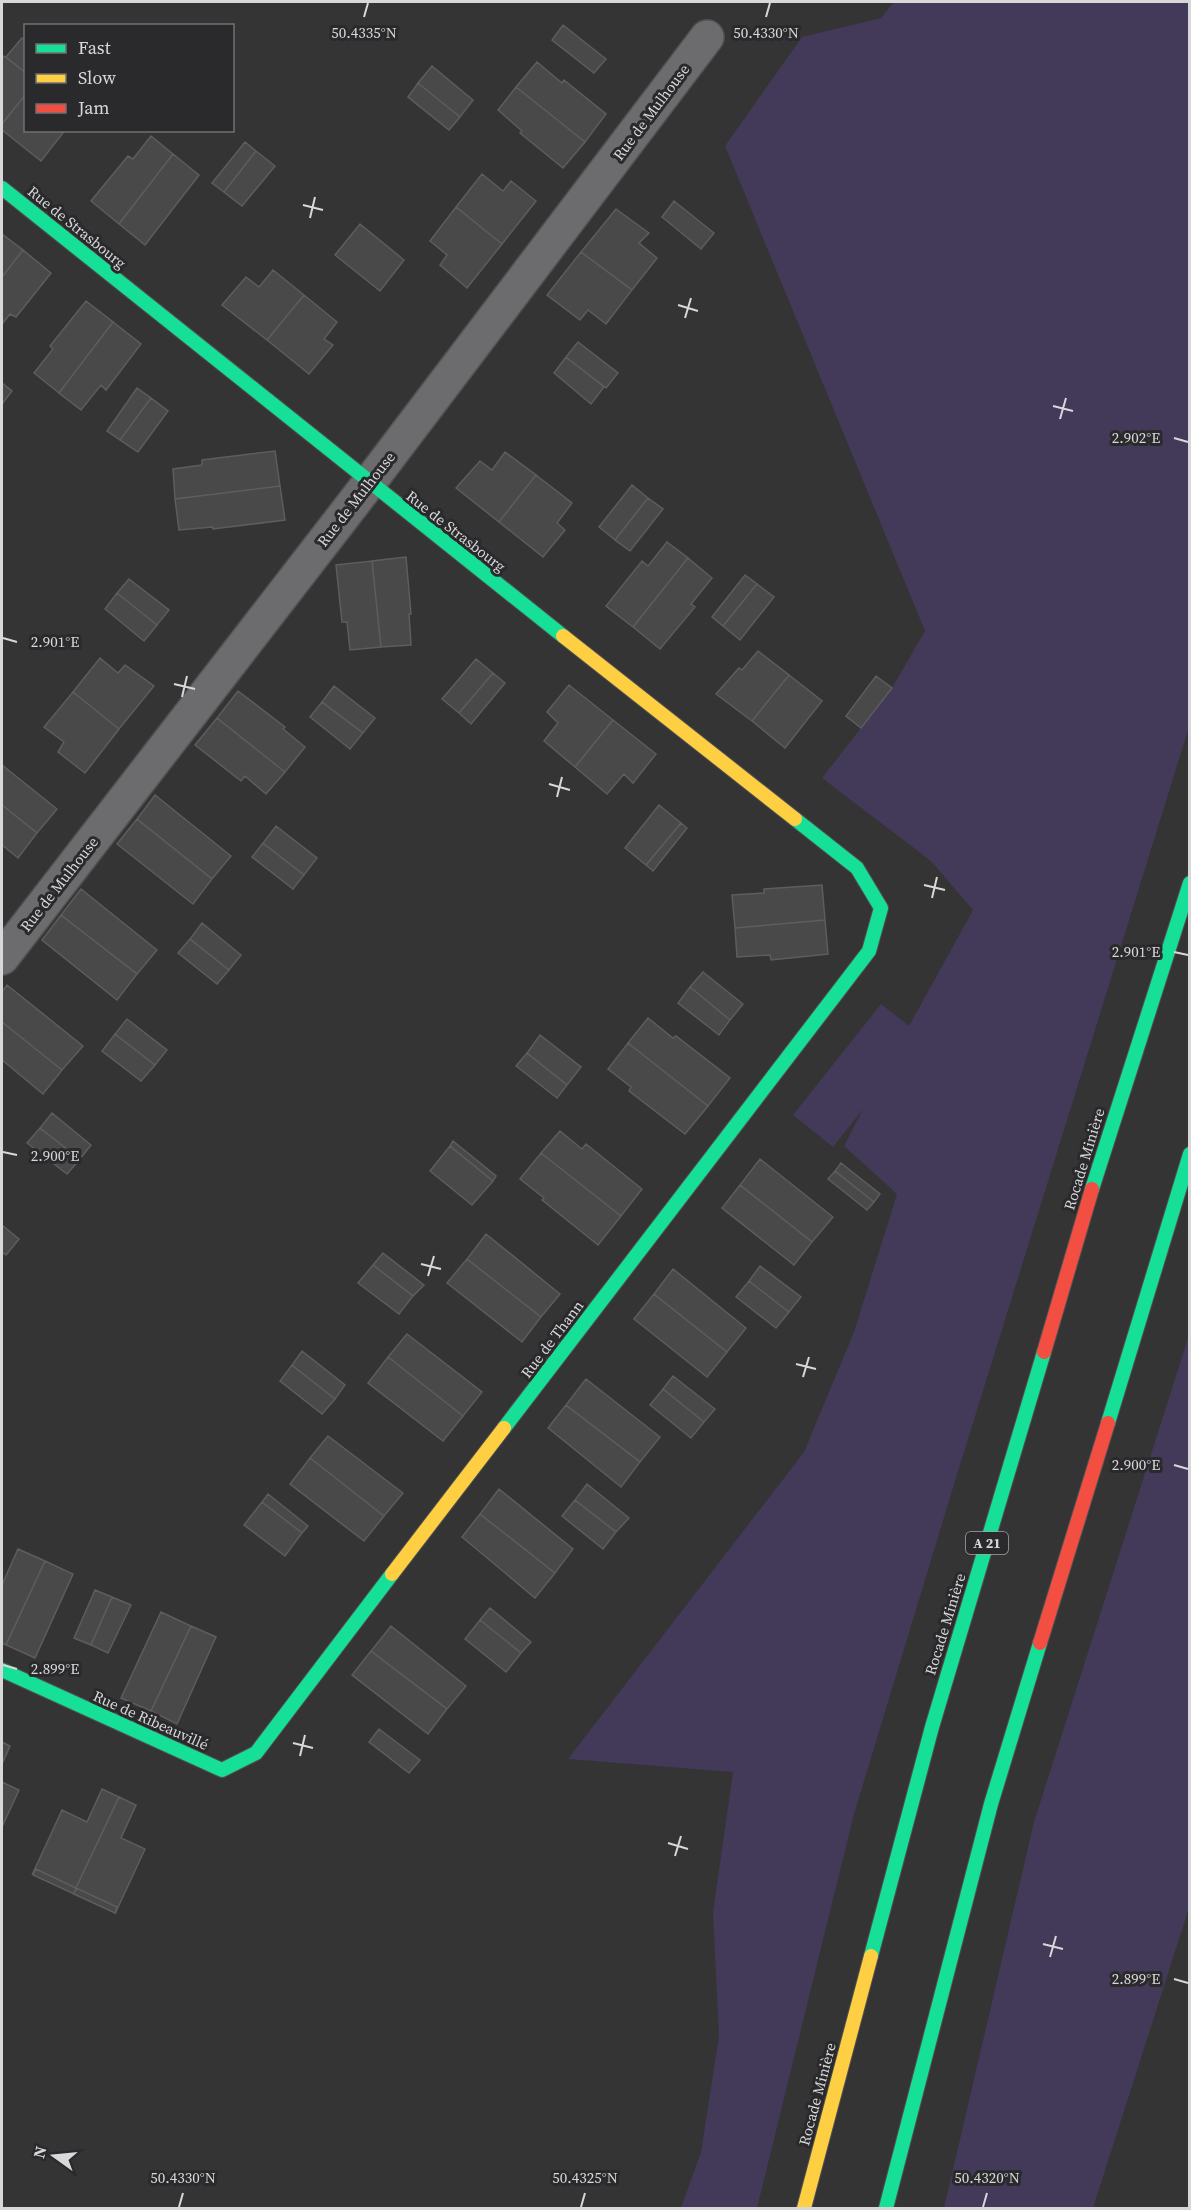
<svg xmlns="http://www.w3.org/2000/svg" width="1191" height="2210" viewBox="0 0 1191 2210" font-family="'Source Serif 4',serif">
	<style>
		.green { fill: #433958 }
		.building { fill: #49494a; stroke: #5d5d5e; stroke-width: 1.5 }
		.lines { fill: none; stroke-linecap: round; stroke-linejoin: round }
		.street-casing { stroke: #515152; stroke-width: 36 }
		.fast-casing { stroke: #515152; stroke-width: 16 }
		.slow-casing { stroke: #515152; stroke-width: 16 }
		.jam-casing { stroke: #515152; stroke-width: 16 }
		.street { stroke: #6c6b6d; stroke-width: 33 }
		.fast { stroke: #16e098; stroke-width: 14 }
		.slow { stroke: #ffcf43; stroke-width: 14 }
		.jam { stroke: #f24e42; stroke-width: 14 }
		.ticks { fill: none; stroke: #d8d8da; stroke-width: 2 }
		.labels { text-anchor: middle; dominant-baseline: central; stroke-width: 6; stroke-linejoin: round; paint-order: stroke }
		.shield { fill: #2a292c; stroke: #a4a4a6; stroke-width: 1.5 }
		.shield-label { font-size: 14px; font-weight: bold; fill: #d8d8da }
		.street-label { font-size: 15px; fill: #d8d8da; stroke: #2a292c }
		.ticks-label { font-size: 15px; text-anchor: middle; fill: #d8d8da; stroke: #2a292c; stroke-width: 6; stroke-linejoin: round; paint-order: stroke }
	</style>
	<rect width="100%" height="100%" fill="#343435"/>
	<path class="green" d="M894 2H1189V727L955 1481 854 1814 757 2208H681L701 2152 719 2036 713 1912 733 1772 568 1759 804 1452 854 1332 897 1194 844 1146 863 1109 833 1147 793 1115 881 1004 909 1026 973 910 931 861 822 778 892 688 925 631 725 146 802 37 881 18Z
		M1189 1335V1908L1093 2208H944L1034 1822Z"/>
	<path class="building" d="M563 25 606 59 594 73 552 40Z
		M22 38 26 40V73L6 57Z
		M4 56 26 73V94L2 124V59Z
		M537 62 562 83 564 80 606 114 585 142 516 87Z
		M432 66 473 100 460 117 418 83Z
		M418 83 460 117 449 130 408 97Z
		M516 87 585 142 563 168 520 133 522 131 498 110Z
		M26 94V130H59L63 133 41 161 2 130V124Z
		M151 136 173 154 119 224 91 201 128 156 133 159Z
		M245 142 256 151 224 192 212 183Z
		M256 151 275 166 242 206 224 192Z
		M173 154 199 175 145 245 119 224Z
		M482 174 503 191 511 181 536 201 502 244 456 207Z
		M674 201 714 233 701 249 662 217Z
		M456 207 502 244 467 288 440 265 447 255 430 241Z
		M616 209 649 233 639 243 657 258 632 290 581 252Z
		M360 224 404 260 380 291 335 255Z
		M2 234 23 250 2 277Z
		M23 250 51 273 16 317 10 314 2 324V277Z
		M581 252 632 290 606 324 588 310 580 320 547 295Z
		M273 270 304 295 267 340 222 305 246 277 259 287Z
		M304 295 337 322 324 339 333 345 309 374 267 340Z
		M86 301 113 322 59 393 34 373 53 349 50 346Z
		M113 322 141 344 106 390 101 385 81 410 59 393Z
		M578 342 618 373 606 388 566 357Z
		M566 357 604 387 591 404 554 373Z
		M2 383 12 391 2 404Z
		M137 388 151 398 120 440 107 431Z
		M151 398 168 411 138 452 120 440Z
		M275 451 280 486 175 499 173 469 202 465V460Z
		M505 452 536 475 499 522 456 488 480 461 492 470Z
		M536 475 572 503 557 523 565 530 543 557 499 522Z
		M632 485 648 498 615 540 599 527Z
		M280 486 285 520 213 529V527L179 530 175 499Z
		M648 498 663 509 630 551 615 540Z
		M667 542 688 558 633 627 606 606 642 561 648 566Z
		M406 557 411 614H409L411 645 381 647 372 561Z
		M688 558 712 578 691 604 695 607 660 649 633 627Z
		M372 561 381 647 350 650 347 622H342L336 565Z
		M745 575 757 584 723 626 712 617Z
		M129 579 169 610 157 625 117 593Z
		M757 584 774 597 740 640 723 626Z
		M117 593 157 625 144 641 105 609Z
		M758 651 789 675 752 721 716 694 739 668 742 670Z
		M100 658 118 673 125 665 154 686 119 729 73 692Z
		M476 659 493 673 459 713 442 699Z
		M493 673 505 683 471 724 459 713Z
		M789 675 822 701 785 748 752 721Z
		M876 676 892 688 861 728 846 716Z
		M569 685 613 720 575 767 544 741 558 723 547 712Z
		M334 686 375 718 363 733 322 702Z
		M238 691 285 727 283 729 305 747 285 772 217 718Z
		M73 692 119 729 85 773 58 752 64 742 44 727Z
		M322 702 363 733 350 749 310 717Z
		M217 718 285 772 266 794 245 776 241 781 195 745Z
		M613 720 656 754 633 783 624 774 607 794 575 767Z
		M2 765 57 809 37 833 2 805Z
		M155 795 231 856 212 879 137 819Z
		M2 805 37 833 18 858 2 845Z
		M659 805 681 823 646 865 625 848Z
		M137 819 212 879 193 904 117 844Z
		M681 823 687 828 653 871 646 865Z
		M276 826 317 858 304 875 263 843Z
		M263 843 304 875 293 889 252 857Z
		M822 885 825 920 735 928 732 895 764 893V889Z
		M81 889 157 950 137 974 61 915Z
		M61 915 137 974 117 1000 42 940Z
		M825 920 828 954 771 960 770 955 737 957 735 928Z
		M202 923 241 955 229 970 190 939Z
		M190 939 229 970 217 984 178 953Z
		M703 972 743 1004 730 1020 690 987Z
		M7 985 83 1046 62 1070 2 1022V992Z
		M690 987 730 1020 719 1035 678 1003Z
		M648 1018 673 1038 676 1036 730 1078 708 1106 628 1043Z
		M127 1019 167 1050 155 1065 115 1034Z
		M2 1022 62 1070 43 1094 2 1060Z
		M115 1034 155 1065 141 1081 102 1051Z
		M540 1035 581 1067 567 1085 527 1053Z
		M628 1043 708 1106 685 1134 629 1091 631 1087 608 1069Z
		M527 1053 567 1085 557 1098 516 1066Z
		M52 1113 91 1145 80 1159 40 1128Z
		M40 1128 80 1159 67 1174 27 1143Z
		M560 1131 582 1149 586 1144 642 1189 621 1216 541 1153Z
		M453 1141 496 1176 493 1181 450 1146Z
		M450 1146 493 1181 472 1205 430 1171Z
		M541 1153 621 1216 598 1245 542 1200 544 1198 520 1179Z
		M760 1159 833 1217 812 1242 740 1185Z
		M841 1163 880 1194 874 1202 835 1171Z
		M835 1171 874 1202 867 1210 828 1179Z
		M740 1185 812 1242 794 1265 722 1208Z
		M2 1225 19 1239 6 1255 2 1252Z
		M486 1234 560 1294 541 1317 467 1259Z
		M383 1253 424 1285 413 1296 373 1265Z
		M467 1259 541 1317 522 1342 447 1283Z
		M373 1265 413 1296 399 1314 358 1283Z
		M760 1266 801 1297 789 1312 749 1281Z
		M673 1269 746 1328 727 1352 654 1294Z
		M749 1281 789 1312 776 1328 736 1297Z
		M654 1294 727 1352 707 1377 634 1319Z
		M407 1334 482 1392 463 1416 388 1357Z
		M302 1351 345 1385 335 1399 292 1365Z
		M388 1357 463 1416 443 1441 368 1383Z
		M292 1365 335 1399 322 1414 280 1381Z
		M673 1376 715 1409 704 1422 663 1389Z
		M586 1379 660 1437 640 1462 566 1405Z
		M663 1389 704 1422 691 1438 650 1405Z
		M566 1405 640 1462 621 1487 548 1428Z
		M328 1436 403 1493 384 1516 310 1458Z
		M310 1458 384 1516 364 1541 290 1484Z
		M587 1484 629 1518 616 1532 575 1500Z
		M499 1489 573 1549 555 1573 480 1514Z
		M268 1494 308 1526 302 1533 262 1502Z
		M575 1500 616 1532 603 1549 562 1516Z
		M262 1502 302 1533 285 1556 244 1525Z
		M480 1514 555 1573 535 1598 462 1537Z
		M18 1549 45 1561 6 1645 2 1643V1585Z
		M45 1561 73 1574 35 1658 6 1645Z
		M95 1590 112 1597 91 1645 74 1638Z
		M112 1597 131 1605 108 1653 91 1645Z
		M490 1608 531 1642 521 1653 480 1620Z
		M161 1612 191 1626 151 1711 121 1698Z
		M480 1620 521 1653 506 1672 465 1639Z
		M191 1626 216 1637 177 1724 151 1711Z
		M391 1626 466 1686 447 1709 371 1651Z
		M371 1651 447 1709 428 1734 352 1675Z
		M379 1729 420 1760 409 1773 369 1742Z
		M2 1742 10 1746 2 1764Z
		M2 1782 19 1790 2 1827Z
		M102 1789 119 1797 76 1888 36 1869 32 1875 62 1810 87 1822Z
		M119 1797 136 1805 121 1838 145 1849 115 1914 117 1907 76 1888Z
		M36 1869 76 1888 74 1894 33 1875Z
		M76 1888 117 1907 115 1913 74 1894Z"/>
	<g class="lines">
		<g class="street-casing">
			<path id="street" d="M2 958 369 483 707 37"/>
		</g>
		<g class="fast-casing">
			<path id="fast" d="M2 188 563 636
				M1092 1189 1190 883
				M1108 1423 1190 1154
				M504 1428 869 951 881 908 857 868 795 819
				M2 1670 222 1770 256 1753 392 1574
				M871 1956 932 1727 1044 1352
				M886 2208 991 1804 1040 1643"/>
		</g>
		<g class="slow-casing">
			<path id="slow" d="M563 636 795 819
				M392 1574 504 1428
				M804 2208 871 1956"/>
		</g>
		<g class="jam-casing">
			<path id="jam" d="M1044 1352 1092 1189
				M1040 1643 1108 1423"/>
		</g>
		<use href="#street" class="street"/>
		<use href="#fast" class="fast"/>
		<use href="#slow" class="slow"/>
		<use href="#jam" class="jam"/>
	</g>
	<path class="ticks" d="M364 17 368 3M766 17 770 3M303 205 323 210M310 218 315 197M678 305 698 311M685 318 691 298M1053 406 1073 411M1060 419 1066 398M1174 438 1188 442M3 638 17 642M174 684 195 689M182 697 187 676M549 784 570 790M557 797 562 777M924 885 945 890M932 898 937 877M1174 952 1188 955M3 1152 17 1155M421 1264 441 1269M428 1276 434 1256M796 1364 816 1369M803 1377 809 1357M1174 1465 1188 1469M3 1665 17 1669M293 1743 313 1748M300 1756 305 1735M668 1843 688 1849M675 1856 681 1836M1043 1944 1063 1949M1050 1957 1056 1936M1174 1979 1188 1983M179 2207 183 2193M581 2207 585 2193M983 2207 987 2193"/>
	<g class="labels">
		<rect class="shield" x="966" y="1532" width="42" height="22" rx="4.5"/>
		<g class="shield-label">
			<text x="987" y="1543">A 21</text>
		</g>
		<g class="street-label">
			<text transform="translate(651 112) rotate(-53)">Rue de Mulhouse</text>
			<text transform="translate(77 227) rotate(39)">Rue de Strasbourg</text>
			<text transform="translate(356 499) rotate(-52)">Rue de Mulhouse</text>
			<text transform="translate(456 531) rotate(38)">Rue de Strasbourg</text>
			<text transform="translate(59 884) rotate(-52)">Rue de Mulhouse</text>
			<text transform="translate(1084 1159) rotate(-73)">Rocade Minière</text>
			<text transform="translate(552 1339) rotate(-53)">Rue de Thann</text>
			<text transform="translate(945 1624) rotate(-73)">Rocade Minière</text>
			<text transform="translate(151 1720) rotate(24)">Rue de Ribeauvillé</text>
			<text transform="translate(817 2094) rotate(-75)">Rocade Minière</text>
		</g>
	</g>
	<g class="ticks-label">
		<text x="364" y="38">50.4335°N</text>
		<text x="766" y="38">50.4330°N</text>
		<text x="1136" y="443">2.902°E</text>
		<text x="55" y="647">2.901°E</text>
		<text x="1136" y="957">2.901°E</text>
		<text x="55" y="1161">2.900°E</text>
		<text x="1136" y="1470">2.900°E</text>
		<text x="55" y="1674">2.899°E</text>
		<text x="1136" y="1984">2.899°E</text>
		<text x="183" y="2183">50.4330°N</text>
		<text x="585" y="2183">50.4325°N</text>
		<text x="987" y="2183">50.4320°N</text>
	</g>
	<rect width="1191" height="2210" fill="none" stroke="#d8d8da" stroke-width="6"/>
	<rect x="24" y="24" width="210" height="108" fill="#2a292c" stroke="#706f72" stroke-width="1.5"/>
	<rect x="36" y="44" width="30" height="9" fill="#16e098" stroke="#706f72" stroke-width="1.5"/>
	<text x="78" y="54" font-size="18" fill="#d8d8da">Fast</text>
	<rect x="36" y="74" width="30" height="9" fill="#ffcf43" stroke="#706f72" stroke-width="1.5"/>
	<text x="78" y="84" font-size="18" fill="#d8d8da">Slow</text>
	<rect x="36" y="104" width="30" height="9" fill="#f24e42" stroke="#706f72" stroke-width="1.5"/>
	<text x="78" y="114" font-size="18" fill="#d8d8da">Jam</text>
	<g transform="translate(54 2156) rotate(285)" stroke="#2a292c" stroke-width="4.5" paint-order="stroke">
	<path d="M0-4.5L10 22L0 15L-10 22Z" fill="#d8d8da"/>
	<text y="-9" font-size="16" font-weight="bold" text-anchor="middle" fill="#d8d8da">N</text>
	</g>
</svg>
